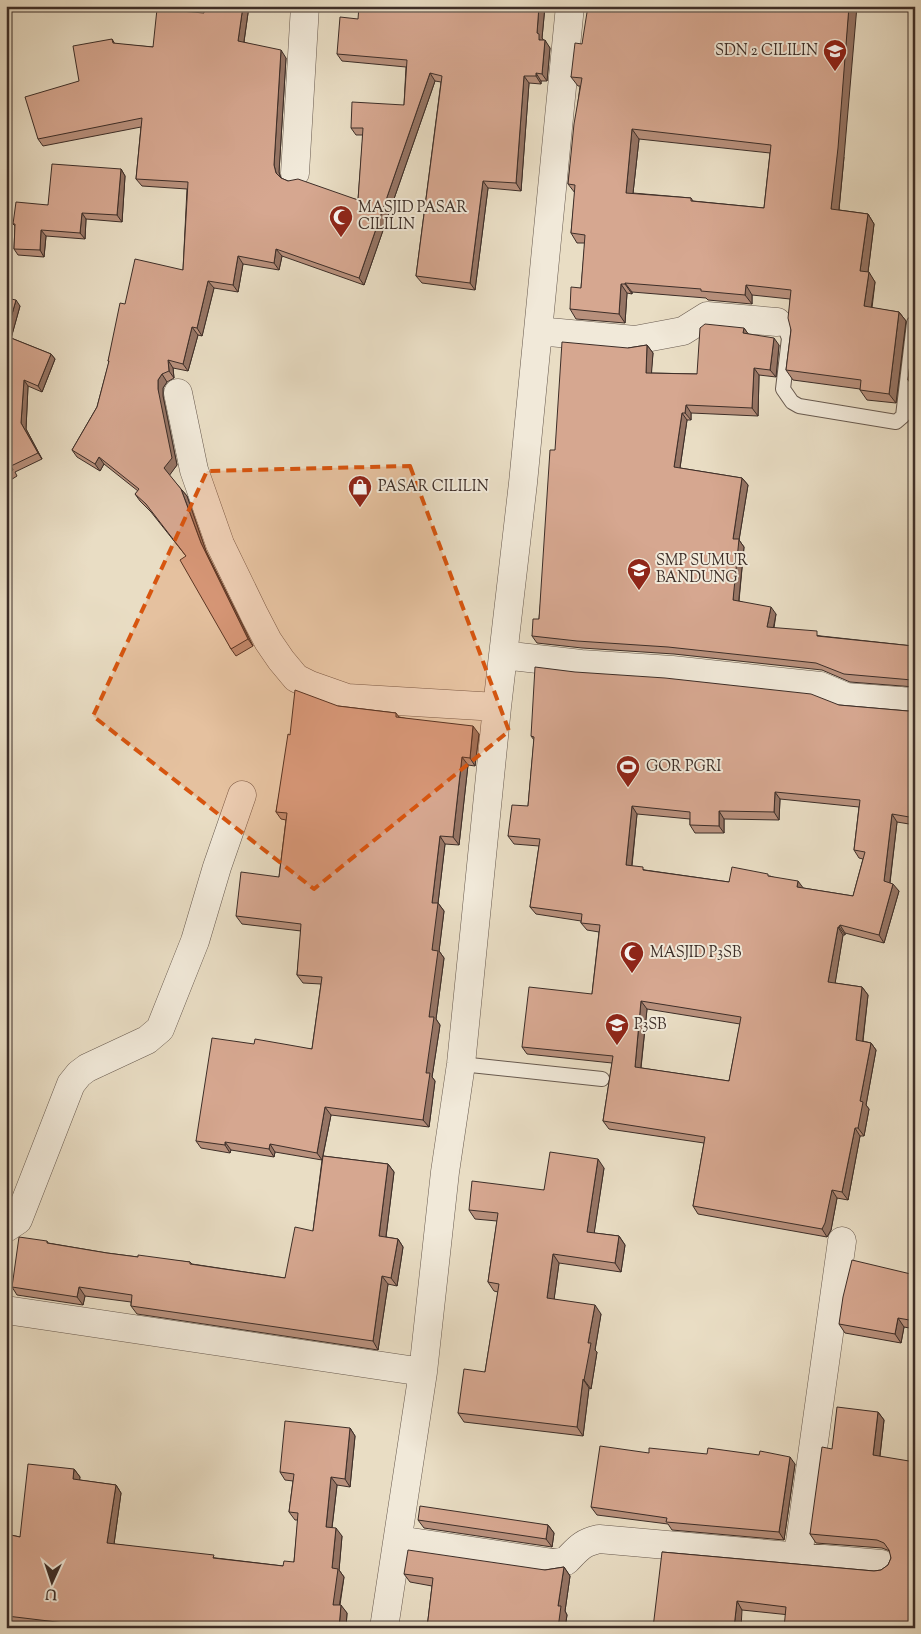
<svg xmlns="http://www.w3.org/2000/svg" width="921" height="1634" viewBox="0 0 921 1634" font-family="'Sorts Mill Goudy',serif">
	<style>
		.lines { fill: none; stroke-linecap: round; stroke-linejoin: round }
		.lane-casing { stroke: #685a4f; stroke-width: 16 }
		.street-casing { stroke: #685a4f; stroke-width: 29 }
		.lane { stroke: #f1e9d9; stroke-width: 14 }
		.street { stroke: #f1e9d9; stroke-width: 28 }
		.wall { fill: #b8907c; stroke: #3d2e28; fill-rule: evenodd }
		.shaded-wall { fill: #967565; stroke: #3d2e28 }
		.building { fill: #d6a790; stroke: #3d2e28; fill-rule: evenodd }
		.marked { fill: #d7550f; fill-opacity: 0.2; stroke: #d7550f; stroke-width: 4; stroke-dasharray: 10 6; stroke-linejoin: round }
		.labels { text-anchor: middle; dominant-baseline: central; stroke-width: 4; stroke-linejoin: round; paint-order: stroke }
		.poi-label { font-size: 15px; fill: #3d2e28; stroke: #f1e9d9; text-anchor: start }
	</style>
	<rect width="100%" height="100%" fill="#e9ddc4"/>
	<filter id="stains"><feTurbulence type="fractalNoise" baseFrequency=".004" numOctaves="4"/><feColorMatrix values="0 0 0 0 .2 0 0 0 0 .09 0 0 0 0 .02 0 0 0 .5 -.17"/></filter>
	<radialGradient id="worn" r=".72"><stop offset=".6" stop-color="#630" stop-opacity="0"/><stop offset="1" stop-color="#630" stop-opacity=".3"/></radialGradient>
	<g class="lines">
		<g class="lane-casing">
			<path id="lane" d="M777 322 784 326 789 338 783 389 792 402 799 406 896 422 903 416 914 323
				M461 1064 602 1079"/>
		</g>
		<g class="street-casing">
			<path id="street" d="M295 173 305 6
				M538 331 635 340 683 331 707 316 777 322
				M178 393 194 470 220 544 255 616 268 641 281 660 296 678 310 685 347 698 497 707
				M503 655 581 664 672 670 820 686 846 697 900 701 915 703
				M6 1228 18 1220 71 1084 79 1074 87 1068 147 1040 160 1029 195 941 217 867 242 795
				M6 1310 423 1372
				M398 1540 553 1563 566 1561C578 1549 581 1543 599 1539L881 1564
				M798 1556 842 1241
				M384 1628 423 1372 445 1172 461 1064 497 707 523 483 570 6"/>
		</g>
		<use href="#lane" class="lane"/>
		<use href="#street" class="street"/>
	</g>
	<path class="wall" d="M205 6H249L244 42 286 58 279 172 281 178 288 181 358 200 363 135H356L351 128 404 105 406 67 342 61 337 54 358 19 545 6 542 38 550 48 547 81H541V84L529 83 521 191 488 188 475 290 422 283 416 276 441 82 435 81 364 285 282 256 279 270 243 264 238 292 214 288 202 336 198 335 188 371 173 368 174 378 167 382 163 388V396L177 465 169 475 187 496 206 551 253 646 236 656 231 649 186 556 151 512 140 501 135 494 138 491 104 464 100 471 77 457 72 450 97 407 109 362 108 361 125 304 183 270 187 189 142 186 136 179 141 127 43 146 38 139 112 39 115 44 153 47 204 13Z
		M582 44 844 157 839 210 868 214 874 224 868 272 875 282 872 308 899 312 906 321 896 403 867 400 860 390V389L793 380 786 370 791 330 790 299 752 295V304L708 300 706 298 632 292V294L627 293 625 323 576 319 570 309 581 288 585 243H577L571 233 575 193 568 184 580 86H578L571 77ZM639 139 770 153 764 208 693 201 691 198 633 193Z
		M121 169 125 176 122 222 86 219 85 239 46 236 44 257 18 255 14 249 15 226 13 224 48 205Z
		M6 298 20 306 11 338 51 354 55 359 42 392 28 386 26 429 42 459 15 472 17 476 6 483V412H7H6Z
		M915 324V389L908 380Z
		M744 328 748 334 779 345 776 377 759 375 758 416 691 413V420H687L680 468 742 478 748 485 739 540 744 547 739 601 776 614 774 628 821 636 913 646 915 635V687L850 682 822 670 674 654 582 648 537 643 532 636 539 619 555 450 628 348 647 345 653 353 651 373 697 374Z
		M839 705 908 711 915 710V825L897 822 890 883 899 891 884 943 845 933V935H843L835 983 862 987 868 995 863 1041 871 1043 876 1050 866 1105 869 1109 864 1136H860L848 1200 837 1198 831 1230 827 1237 698 1214 693 1206 704 1143 609 1129 603 1121 612 1063 527 1054 522 1047 592 994 599 932 587 930 581 923V921L536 914 530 907 539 846 514 844 508 836 528 806 534 740 531 736ZM780 799 859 807 854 850 859 858 863 859 853 896 803 888 770 876 729 882 645 870 632 866 637 814 690 819V825L695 833H724V819L779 820ZM647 1009 740 1024 729 1081 641 1068Z
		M338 706 396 713 399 717 479 734 475 766 468 765 459 845 445 844 438 903 444 911 439 951 444 958 436 1019 440 1025 432 1077 435 1081 429 1127 331 1115 323 1156 388 1164 394 1172 386 1237 398 1239 403 1247 397 1286 388 1284 378 1350 137 1314 131 1306V1302L85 1296 83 1305 17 1295 12 1287 47 1241 48 1243 107 1253 138 1257 190 1262 192 1264 285 1278 313 1231 322 1160 275 1152 274 1157 231 1150 230 1153 201 1148 196 1141 254 1044 312 1049 321 984 303 983 297 975 301 931 242 924 236 916 279 877 286 820 281 819 276 812 290 735Z
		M604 1168 594 1233 619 1236 625 1245 621 1272 559 1263 554 1299 601 1314 595 1350 597 1352 591 1389 589 1388 583 1436 464 1422 458 1413 485 1372 498 1292 494 1291 488 1282 497 1221 475 1219 469 1210 544 1190Z
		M915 1275V1329L904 1327 901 1343 845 1333 839 1324Z
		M878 1412 884 1420 880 1456 915 1628 742 1610 662 1552 874 1571 881 1570 888 1565 891 1558 890 1551 882 1548 816 1543 810 1534 832 1449Z
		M350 1428 355 1436 350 1487 337 1485 332 1528 342 1536 339 1570 344 1577 340 1605 347 1613 346 1628H44L13 1624 12 1628H6V1534L20 1537 74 1469 80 1477 79 1480 116 1485 121 1493 114 1544 216 1558 283 1566 294 1562 298 1520H295L289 1512 293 1481 285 1480 280 1472Z
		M649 1453 795 1464 784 1540 672 1530 668 1524 597 1515 591 1507Z
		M418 1520 548 1525 554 1533 552 1547 424 1528Z
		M564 1567 570 1576 565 1611 567 1615 565 1628H427L432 1586 410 1582 404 1574 545 1570Z"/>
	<path class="shaded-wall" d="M243 6H249L243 48 238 41Z
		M539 6H545L542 38 544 41 539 40 537 33Z
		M849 6H857L844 157 838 219 831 209Z
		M545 40 550 48 547 81 542 74Z
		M281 50 286 58 279 172 281 180 276 173 274 165Z
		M430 73 435 81 364 285 359 278Z
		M536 73 541 81V84L536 76Z
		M524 76 529 83 521 191 516 183Z
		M632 129 639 139 632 202 626 193Z
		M121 169 125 176 122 222 117 215Z
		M483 181 488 188 475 290 470 283Z
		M82 213 86 219 85 239 80 233Z
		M868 214 874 224 867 280 860 271Z
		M41 230 46 236 44 257 40 250Z
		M276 249 282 256 279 270 274 263Z
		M238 256 243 264 238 292 233 285Z
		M869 272 875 282 870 316 864 306Z
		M208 281 214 288 202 336 197 328Z
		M625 283 632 292V294L625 284Z
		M621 284 627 293 625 323 619 314Z
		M746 285 752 295V304L745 295Z
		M16 300 20 306 10 342 6 336Z
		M899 312 906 321 896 403 889 394Z
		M192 327 198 335 188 371 183 364Z
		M744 328 749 335 743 333Z
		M774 338 779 345 776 377 770 370Z
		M647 345 653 353 651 380 646 373Z
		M51 354 55 359 42 392 38 386Z
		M168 360 173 368 174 378 169 371Z
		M754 368 759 375 758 416 752 408Z
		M162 374 167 382 163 388V396L177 465 169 476 164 468 158 389V380Z
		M24 380 28 386 26 429 42 459 38 453 21 423Z
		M686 405 691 413V420L685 413Z
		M682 413 687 420 679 474 674 467Z
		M99 457 104 464 100 471 95 464Z
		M742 478 748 485 739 540 744 547 738 608 733 600V539Z
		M181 489 187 496 206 551 253 646 248 639 201 543Z
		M771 607 776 614 772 635 767 627Z
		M473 726 479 734 475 766 470 758Z
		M462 757 468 765 459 845 453 837Z
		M775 792 780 799 779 820 774 812Z
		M632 806 637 814 631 872 626 865Z
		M719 811 724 819V833L719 826Z
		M892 814 897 822 889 889 884 881Z
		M440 836 445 844 438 903 444 911 439 951 444 958 436 1019 440 1025 432 1077 435 1081 429 1127 423 1120 429 1017 432 950V903Z
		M798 881 804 889 797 887Z
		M893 884 899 891 884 943 879 935Z
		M840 925 845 933V935L839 927Z
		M838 927 843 935 834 990 828 982Z
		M862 987 868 995 862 1047 856 1040Z
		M641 1001 647 1009 640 1075 635 1067Z
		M871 1043 876 1050 866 1105 869 1109 864 1136 858 1128 860 1101Z
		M325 1107 331 1115 322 1160 317 1153Z
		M855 1128 860 1136 848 1200 842 1192Z
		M225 1142 231 1150 230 1153 225 1145Z
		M270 1144 275 1152 274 1157 269 1149Z
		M598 1159 604 1168 593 1241 587 1232Z
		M388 1164 394 1172 385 1244 379 1236Z
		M832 1190 837 1198 831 1230 827 1237 822 1229Z
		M619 1236 625 1245 621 1272 615 1263Z
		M398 1239 403 1247 397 1286 391 1278Z
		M553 1254 559 1263 553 1307 547 1298Z
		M382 1276 388 1284 378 1350 373 1341Z
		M79 1287 85 1296 83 1305 77 1297Z
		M595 1305 601 1314 595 1350 597 1352 591 1389 584 1380 588 1343Z
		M898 1318 904 1327 901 1343 895 1334Z
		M583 1379 589 1388 583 1436 577 1427Z
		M878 1412 884 1420 879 1463 873 1455Z
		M350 1428 355 1436 350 1487 345 1479Z
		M790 1457 795 1464 784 1540 779 1532Z
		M74 1469 80 1477 79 1487 73 1479Z
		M331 1477 337 1485 331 1535 326 1527Z
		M116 1485 121 1493 113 1551 107 1543Z
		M548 1525 554 1533 552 1547 546 1539Z
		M336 1528 342 1536 339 1570 344 1577 338 1613 333 1605 332 1568Z
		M564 1567 570 1576 565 1611 567 1615 565 1628H558V1606Z
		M737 1601 742 1610 741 1628H734Z
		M341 1605 347 1613 346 1628H339Z
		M7 1616 13 1624 12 1628H6Z"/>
	<path class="building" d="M205 6H243L238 41 281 50 274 165 276 173 281 178 288 181 298 179 358 200 363 128H351L352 102 404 105 407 60 337 54 340 17 358 19 359 6H539L537 33 539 34V40H545L542 74 536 73V76H524L516 183 483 181 470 283 416 276 442 76 430 73 359 278 276 249 274 263 238 256 233 285 208 281 197 328 192 327 183 364 168 360 169 371 162 374 158 380V389L172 458 164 468 181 489 201 543 248 639 231 649 180 560 186 556 146 504 135 494 139 489 99 457 95 464 72 450 97 407 109 361H108L120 303 125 304 135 259 183 270 188 182 136 179 142 118 38 139 25 97 79 81 73 46 112 39 113 43 153 47 157 9 204 13Z
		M588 6H849L838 148 831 209 868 214 860 271 869 272 864 306 899 312 889 394 860 390 861 380 786 370 791 330 788 318 791 290 746 285 745 295 701 291V289L625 283V284H621L619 314 570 309 571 287 581 288 585 235 571 233 575 185 568 184 574 124 582 78 571 77 575 43 582 44ZM632 129 771 145 764 208 691 201V198L626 193Z
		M52 164 121 169 117 215 82 213 80 233 41 230 40 250 14 249 15 224H13L16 202 48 205Z
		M6 298 16 300 6 335Z
		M705 324 744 328 743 333 774 338 770 370 754 368 752 408 686 405 685 413H682L674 467 742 478 733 539H739L733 600 771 607 767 627 817 631V636L913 646 915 635V681L912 680 844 674 816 663 668 647 577 641 532 636 533 619H539L550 450H555L562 342 628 348 647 345 646 373 697 374 700 328Z
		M915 324V380H908Z
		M6 336 51 354 38 386 24 380 21 423 38 453 11 466 13 470 6 474V412L12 409 6 407Z
		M535 667 575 672 665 678 811 694 839 705 908 711 915 710V818L892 814 884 881 893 884 879 935 840 925 839 927H838L828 982 862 987 856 1040 871 1043 860 1101 863 1102 858 1128H855L842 1192 832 1190 825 1223 822 1229 693 1206 705 1137 603 1121 613 1056 522 1047 529 987 592 994 600 925 581 923 582 914 530 907 540 839 508 836 512 805 528 806 534 737 531 736ZM775 792 860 800 854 850 865 852 853 896 797 887 798 881 768 876V874L732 867 729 882 643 870V867L626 865 632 806 690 812V825L719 826V811L774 812ZM641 1001 741 1017 729 1081 635 1067Z
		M295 690 338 706 396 713V717L473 726 470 758 462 757 453 837 440 836 432 903H438L432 950 438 951 429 1017H434L426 1073H430L423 1120 325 1107 317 1153 270 1144 269 1149 225 1142V1145L196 1141 212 1038 254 1044 255 1039 312 1049 322 977 297 975 301 924 236 916 241 872 279 877 287 813 276 812 288 734 290 735Z
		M550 1152 598 1159 587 1232 619 1236 615 1263 553 1254 547 1298 595 1305 588 1343H591L584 1380 583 1379 577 1427 458 1413 464 1369 485 1372 499 1284 488 1282 498 1213 469 1210 472 1181 544 1190Z
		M323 1156 388 1164 379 1236 398 1239 391 1278 382 1276 373 1341 131 1306 132 1295 79 1287 77 1297 12 1287 19 1237 47 1241V1243L107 1253 138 1257V1255L190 1262V1264L285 1278 295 1227 313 1231Z
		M852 1260 915 1275V1321L898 1318 895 1334 839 1324 843 1297Z
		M837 1407 878 1412 873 1455 915 1462V1628H784L786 1607 737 1601 734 1628H653L662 1552 874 1571 881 1570 888 1565 891 1558 889 1550 884 1543 877 1540 810 1534 822 1447 832 1449Z
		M285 1421 350 1428 345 1479 331 1477 326 1527 336 1528 332 1568 338 1569 333 1605H341L339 1628H64L65 1623 7 1616 6 1623V1534L20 1537 28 1464 74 1469 73 1479 116 1485 107 1543 214 1555 213 1558 283 1566 284 1561 294 1562 298 1513 289 1512 294 1474 280 1472Z
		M600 1446 649 1453V1448L707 1454 708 1448 759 1455 760 1451 790 1457 779 1532 666 1522 667 1518 591 1507Z
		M420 1506 548 1525 546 1539 418 1520Z
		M408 1550 545 1570 564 1567 558 1606H561L558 1628H427L433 1578 404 1574Z"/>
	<path class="marked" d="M410 466 509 731 314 889 93 716 207 471Z"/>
	<defs>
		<g id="school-pin" transform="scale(1.25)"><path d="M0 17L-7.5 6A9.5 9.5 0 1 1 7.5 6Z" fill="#8f2418" stroke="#f1e9d9"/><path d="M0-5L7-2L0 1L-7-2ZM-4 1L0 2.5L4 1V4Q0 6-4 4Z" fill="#fff"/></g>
		<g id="mosque-pin" transform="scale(1.25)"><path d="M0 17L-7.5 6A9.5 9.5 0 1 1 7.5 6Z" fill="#8f2418" stroke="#f1e9d9"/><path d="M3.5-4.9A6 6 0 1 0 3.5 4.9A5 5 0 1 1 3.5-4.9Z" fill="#fff"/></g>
		<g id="shop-pin" transform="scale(1.25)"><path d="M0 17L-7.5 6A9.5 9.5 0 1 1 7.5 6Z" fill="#8f2418" stroke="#f1e9d9"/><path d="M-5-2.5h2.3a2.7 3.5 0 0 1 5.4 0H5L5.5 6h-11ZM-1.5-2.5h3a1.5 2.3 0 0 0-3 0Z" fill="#fff"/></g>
		<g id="stadium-pin" transform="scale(1.25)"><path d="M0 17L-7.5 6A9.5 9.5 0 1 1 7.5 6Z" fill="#8f2418" stroke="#f1e9d9"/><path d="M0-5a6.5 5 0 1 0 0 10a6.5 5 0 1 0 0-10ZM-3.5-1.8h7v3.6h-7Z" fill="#fff"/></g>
	</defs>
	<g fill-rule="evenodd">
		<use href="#school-pin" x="835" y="51"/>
		<use href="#mosque-pin" x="341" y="217"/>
		<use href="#shop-pin" x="360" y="487"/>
		<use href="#school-pin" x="639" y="570"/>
		<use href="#stadium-pin" x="628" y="767"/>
		<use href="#mosque-pin" x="632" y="953"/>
		<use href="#school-pin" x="617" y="1025"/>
	</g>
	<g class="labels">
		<g class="poi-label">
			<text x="818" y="51" text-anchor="end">SDN 2 CILILIN</text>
			<text x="358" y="208">MASJID PASAR<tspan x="358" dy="17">CILILIN</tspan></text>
			<text x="378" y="487">PASAR CILILIN</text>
			<text x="656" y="561">SMP SUMUR<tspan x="656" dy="17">BANDUNG</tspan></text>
			<text x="646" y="767">GOR PGRI</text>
			<text x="650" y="953">MASJID P3SB</text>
			<text x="634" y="1025">P3SB</text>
		</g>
	</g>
	<rect width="921" height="1634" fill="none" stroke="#e9ddc4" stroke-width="25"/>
	<rect x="8" y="8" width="906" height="1619" fill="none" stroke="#3d2e28" stroke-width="2.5"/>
	<rect x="12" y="12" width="896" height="1609" fill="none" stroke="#3d2e28"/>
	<g transform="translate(52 1582) rotate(183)" stroke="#f1e9d9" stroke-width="4" paint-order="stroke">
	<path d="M0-4L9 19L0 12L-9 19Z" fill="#3d2e28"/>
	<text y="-8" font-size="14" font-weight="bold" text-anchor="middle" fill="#3d2e28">U</text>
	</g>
	<rect width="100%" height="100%" filter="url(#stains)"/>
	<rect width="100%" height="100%" fill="url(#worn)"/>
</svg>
